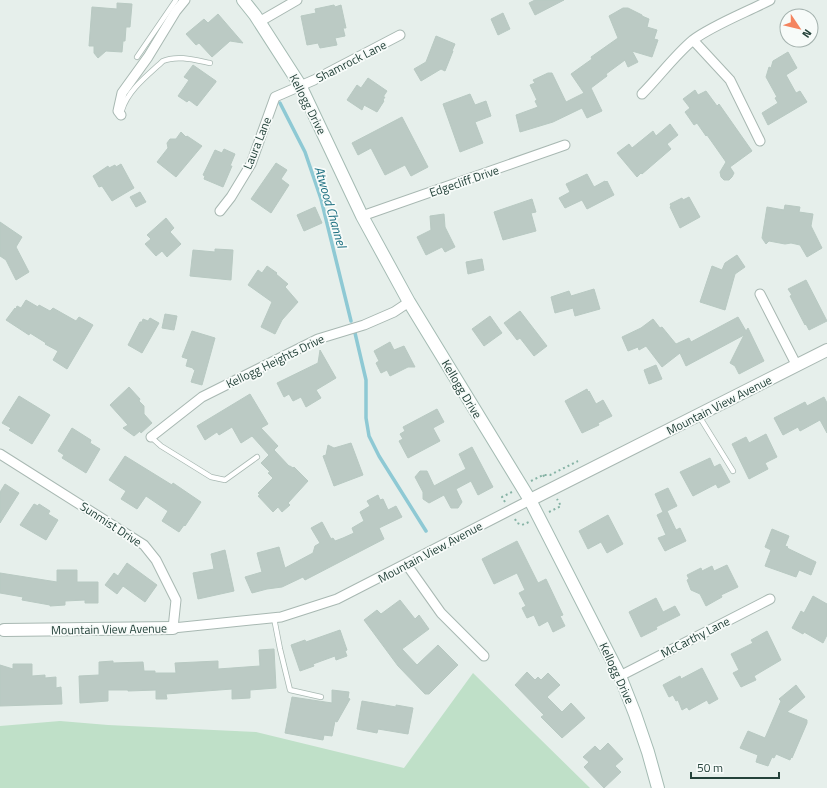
<svg xmlns="http://www.w3.org/2000/svg" width="827" height="788" viewBox="0 0 827 788" font-family="'Titillium Web',sans-serif">
	<style>
		.green { fill: #bfe0c8 }
		.lines { fill: none; stroke-linecap: round; stroke-linejoin: round }
		.stream { stroke: #8ec9d4; stroke-width: 3.5 }
		.building { fill: #bbcac4; stroke: #b8c9c2 }
		.service-casing { stroke: #a8b8b2; stroke-width: 6 }
		.minor-casing { stroke: #a8b8b2; stroke-width: 11 }
		.tertiary-casing { stroke: #a8b8b2; stroke-width: 14 }
		.secondary-casing { stroke: #a4bbb3; stroke-width: 14 }
		.path { stroke: #86b3a5; stroke-width: 2; stroke-dasharray: 2 3; stroke-linecap: butt }
		.service { stroke: #fff; stroke-width: 4.5 }
		.minor { stroke: #fff; stroke-width: 9 }
		.tertiary { stroke: #fff; stroke-width: 12 }
		.secondary { stroke: #fff; stroke-width: 12 }
		.labels { text-anchor: middle; dominant-baseline: central; stroke-width: 3.5; stroke-linejoin: round; paint-order: stroke }
		.street-label { font-size: 12px; fill: #24423a; stroke: #f7fbf9 }
		.water-label { font-size: 13px; font-style: italic; fill: #1c6f80; stroke: #f7fbf9 }
	</style>
	<rect width="100%" height="100%" fill="#e6efeb"/>
	<path class="green" d="M473 673 590 788H0V726L60 721 108 725 256 732 404 768Z"/>
	<g class="lines">
		<path class="stream" d="M280 103 305 152 321 199 351 321
			M355 333 366 380V418L369 436 379 456 426 531"/>
	</g>
	<path class="building" d="M535 0H564L535 15 529 3Z
		M117 3 132 4 130 27H126L125 41H123L122 52 106 51 98 58 94 53V46H89L92 7 117 9Z
		M334 5 335 7 341 5 346 28H343L345 36 335 38 337 45 320 48 318 43 307 45 301 16 316 13 315 9Z
		M623 8H628L642 15V16L649 19 647 27 657 30 654 39 658 40 652 57 632 51 638 62 628 67 625 60 606 74 607 76 591 88 602 111 587 118 582 108 553 122 520 132 516 115 538 107 535 101 537 100 530 85 535 83 533 80 548 73H552L566 102 584 93 571 74 592 59 591 57 618 38 609 16Z
		M503 13 510 29 498 35 491 19Z
		M218 14 243 43 230 41 212 57 199 43 196 45 186 34 204 19 208 23Z
		M436 36 455 44 452 51H453L445 71 441 69 421 81 414 69 426 62Z
		M788 52 797 68 786 75 796 93 800 91 807 102 768 125 762 113 778 103 775 98 777 97 766 77 769 67 771 68 773 61Z
		M193 65 216 81V82L197 106 189 100 187 102 178 96 189 80 184 77Z
		M368 78 387 91 383 97H385L383 100 384 101 377 112 364 105 362 110 347 100 357 85 361 88Z
		M695 90 698 95 706 91 717 106 719 104 752 151 730 167 734 173 732 177 729 180H724L721 177 720 172 726 162 707 135 706 136 697 123 694 125 685 112 690 108 683 99Z
		M470 94 475 105 486 101 491 116 475 122 483 143 460 152 443 104Z
		M402 117 428 167 411 176 405 165 385 175 371 148 358 155 352 143Z
		M670 124 678 135 667 144 671 149 642 174 641 173 637 177 617 153 629 144 632 148 653 131 656 136Z
		M181 132 186 137 187 136 202 146 176 177 157 162 168 148 167 143 170 139H176Z
		M224 149 235 154 230 166H232L223 187 204 179 205 176 203 175 215 150 222 153Z
		M276 163 287 170 281 179 289 185 271 213 251 199Z
		M121 164 134 188 112 201 102 186 99 187 93 176 108 166 109 168 115 165 116 167Z
		M587 174 594 187 605 181 606 182 607 181 614 195 587 209 582 200 565 208 559 198 570 192 566 184Z
		M140 192 146 202 136 207 130 197Z
		M689 197 700 217 680 228 670 207 671 206 670 204 682 198 683 200Z
		M532 199 536 212 531 213 536 231 503 240 494 212Z
		M785 205 800 207 799 212 813 214 811 226 822 248 807 257 800 245 791 243 785 244 769 241 766 244 762 238 767 207 784 210Z
		M315 207 322 223 304 231 297 215Z
		M444 214 445 227 455 247 445 252 442 247 426 255 417 237 431 230 430 216Z
		M166 218 174 228 170 232 181 244 167 257 162 251 156 256 145 244 151 239 147 235Z
		M0 222 22 237 16 247 29 272 16 280 6 260 0 256Z
		M215 249 233 250 231 280 190 276 193 250 215 252Z
		M737 255 745 267 735 274 725 310 700 302 712 266 722 270 725 263Z
		M482 259 484 270 468 274 466 262Z
		M267 266 277 273 276 274 288 284 285 287 298 302 282 320 275 334 261 327 272 302 248 285 258 270 262 273Z
		M806 280 827 321 809 330 806 324 805 325 790 296 792 295 788 289Z
		M594 289 600 309 575 316 573 308 555 313 551 297 569 291 571 296Z
		M26 300 38 307 39 305 50 311 53 308 76 321 79 317 93 325 67 369 53 360 58 351 45 344 46 343 30 333 29 335 6 320 15 308 16 309 17 306 21 308Z
		M520 311 547 346 534 356 520 338 517 340 504 323Z
		M165 314 177 316 174 330 162 328Z
		M490 316 502 333 484 346 472 329Z
		M738 317 746 331 748 328 764 361 739 374 735 366 730 363 744 335 686 366 680 353 662 367 646 346 639 350 638 347 628 351 622 337 641 328 653 319 660 328 662 327 676 344 689 338 691 342Z
		M150 318 159 323 142 353 128 345 140 322H142L143 319 148 321Z
		M192 331 215 338 202 385 191 382 195 370 193 369V368L186 366 188 359 182 357Z
		M390 342 394 350 404 346 415 367H408L390 376 387 370 381 373 376 363 379 361 374 351Z
		M320 350 336 378 316 390 321 398 306 407 301 397 293 401 289 394 284 397 277 383 318 363Z
		M656 365 662 379 649 384 644 370Z
		M129 387 140 399 139 401 144 406V414L152 423 141 433 140 431 134 436 123 428 128 425 110 405Z
		M587 389 588 392 589 391 596 404 603 400 612 416 598 423 599 425 582 433 565 401Z
		M250 394 268 424 261 428 278 446 274 450 289 466H290L293 468 294 467 308 481 288 503 290 505 282 512 278 507 273 512 258 496 260 495 258 493 273 478 268 473 270 472 261 463 269 455 252 436 241 443 232 427 219 435 217 432 205 440 197 426Z
		M19 396 50 415 32 444 9 430 11 428 2 423Z
		M824 397 827 403V433L820 420 800 431 798 427 783 435 774 418 805 402 807 406Z
		M437 409 444 422 433 428 440 441 408 458 399 441 403 439 400 434 405 431 403 427Z
		M72 428 91 440 90 443 100 449 86 473 62 458 64 455 58 451Z
		M766 434 777 457 765 463 768 469 749 479 732 444 746 437 749 443Z
		M351 443 363 475 334 486 323 456 326 455 328 445 334 448Z
		M472 447 493 487 478 495 471 481 456 489 462 502 458 508H451L444 495 429 503 423 499V492L415 477 420 471H427L434 486 466 469 459 454Z
		M125 456 172 485 173 483 201 502 185 526 184 525 179 532 162 521 168 511 146 496 137 509 121 499 126 491 109 480Z
		M710 458 714 467 720 464 730 482 718 488 716 484 693 496 680 472Z
		M5 484 19 493 0 523V492Z
		M668 488 677 506 667 511 676 530 680 528 686 541 665 551 658 538 666 535 657 515 663 512 655 494Z
		M378 495 380 500 383 499 388 510 396 506 402 517 379 528 384 539 305 580 303 577 282 587 267 589 252 593 245 577 262 572 257 553 279 547 285 568 313 553 315 546 320 543 311 528 322 522 331 539 333 538 335 541 343 538 354 533 352 528 364 521 360 512 370 506 367 501Z
		M34 504 38 506 39 504 50 511 48 514 58 520 46 540 20 525Z
		M608 515 623 544 607 553 601 542 588 549 579 531Z
		M772 529 789 536 785 546 788 547 787 548 816 562 811 575 799 570 796 577 765 566 771 550 765 547Z
		M517 541 538 583 546 579 563 615 560 616 565 626 553 632 548 621 539 626 534 615 527 618 522 608 526 606 519 593 525 590 517 573 494 584 482 559Z
		M225 550 234 591 198 599 193 573 214 569 211 554Z
		M127 563 157 585 145 602 123 586 117 594 105 585 114 573 118 576Z
		M727 565 738 587 721 595 722 597 706 606 700 594 691 590 687 580 689 579 687 575 701 568 702 571 712 566 714 571Z
		M57 570H77V582H98V603H85V600L65 601V605L50 606V605L22 600 23 597 0 593V573L57 582Z
		M813 596 827 604V635L823 643 804 632 803 634 792 628 801 611 804 613Z
		M656 598 663 612 675 606 680 615 656 627 657 629 641 637 629 612Z
		M400 600 415 619 419 615 429 629 402 649 417 665 438 645 458 665 429 694H425L398 666 364 620 377 610 381 614Z
		M340 630 347 650 345 651 347 656 336 660 335 656 313 664 314 666 300 671 291 645 305 640 306 642Z
		M767 631 781 660 754 676 756 680 741 687 733 673 739 670 731 654 753 643 751 640Z
		M274 649 276 688 250 690V698L232 699V689L166 694 167 699H156V690L128 691V690H108V701L80 703 79 676 99 675V662L113 661V663L143 662 144 671H155V673H176L175 663 218 661V669L260 666 259 650Z
		M13 664H32V676L45 675V678L56 677V688L61 687 62 704 0 706V665L13 669Z
		M702 668 718 699 709 704 707 700 689 710 687 707 682 710 678 700 676 701 673 695 669 697 663 685 680 676 681 679Z
		M527 672 535 680 538 677 541 680 548 673 560 685 547 697 562 712 571 703 585 718 562 738 541 717 544 715 515 685Z
		M796 685 805 697 787 712 807 720V723L792 758 791 757 790 760 776 754 774 758 772 757 768 766 756 762 758 755 740 748 748 731 765 738 781 701 779 699Z
		M332 690 349 692 348 698 350 699 337 722 335 721 332 736 324 735 323 740 285 733 292 697 332 703Z
		M362 701 396 707V705L413 708 408 734 378 729 377 733 357 729Z
		M608 743 623 759 615 766 621 772 604 788 584 767 589 762 583 757 595 746 600 751Z"/>
	<g class="lines">
		<g class="service-casing">
			<path id="service" d="M137 57 176 0
				M122 110C128 90 148 75 163 61 177 55 195 60 210 63
				M699 416 733 471
				M151 437 161 446 211 477 225 480 257 457
				M274 618 280 649 290 690 321 697"/>
		</g>
		<g class="minor-casing">
			<path id="minor" d="M259 22 297 0
				M693 40 730 80 760 141
				M642 94C659 77 674 56 693 40 713 25 747 12 770 0
				M121 115 118 111 122 93 148 57 176 11 185 0
				M220 211 231 197 251 164 275 97 314 80 400 35
				M362 216 565 145
				M760 294 797 366
				M151 437 202 397 318 339 364 325 394 312 409 302
				M0 454 144 545 156 560 176 600 173 628 281 617 337 599 530 500
				M407 565 441 613 484 656
				M620 676 770 599"/>
		</g>
		<g class="tertiary-casing">
			<path id="tertiary" d="M530 500 827 350
				M4 630 173 628"/>
		</g>
		<g class="secondary-casing">
			<path id="secondary" d="M243 0 255 15 300 85 362 216 409 302 530 500 620 676 635 714 648 752 658 788"/>
		</g>
		<path class="path" d="M543 475 546 479
			M531 481 543 475H550L578 461
			M505 502 502 497 512 492
			M549 512 561 506 557 499
			M515 519 517 523 522 525 529 522"/>
		<use href="#service" class="service"/>
		<use href="#minor" class="minor"/>
		<use href="#tertiary" class="tertiary"/>
		<use href="#secondary" class="secondary"/>
	</g>
	<g class="labels">
		<g class="street-label">
			<text transform="translate(351 61) rotate(-27)">Shamrock Lane</text>
			<text transform="translate(308 104) rotate(63)">Kellogg Drive</text>
			<text transform="translate(257 143) rotate(-68)">Laura Lane</text>
			<text transform="translate(464 181) rotate(-19)">Edgecliff Drive</text>
			<text transform="translate(275 361) rotate(-26)">Kellogg Heights Drive</text>
			<text transform="translate(462 389) rotate(59)">Kellogg Drive</text>
			<text transform="translate(719 405) rotate(-27)">Mountain View Avenue</text>
			<text transform="translate(111 524) rotate(33)">Sunmist Drive</text>
			<text transform="translate(430 552) rotate(-28)">Mountain View Avenue</text>
			<text transform="translate(109 629) rotate(-1)">Mountain View Avenue</text>
			<text transform="translate(695 637) rotate(-27)">McCarthy Lane</text>
			<text transform="translate(617 673) rotate(65)">Kellogg Drive</text>
		</g>
		<g class="water-label">
			<text transform="translate(331 207) rotate(74)">Atwood Channel</text>
		</g>
	</g>
	<g transform="translate(799 28) rotate(125)"><circle r="19" fill="#f7fbf9" stroke="#a3b1ad"/>
	<path d="M0-3L7 15L0 10L-7 15Z" fill="#f4845f"/>
	<text y="-6" font-size="11" font-weight="bold" text-anchor="middle" fill="#24423a">N</text>
	</g>
	<path d="M691 772v6h88v-6" fill="none" stroke="#24423a" stroke-width="2"/>
	<text x="697" y="772" font-size="12" fill="#24423a" stroke="#f7fbf9" stroke-width="3" paint-order="stroke">50 m</text>
</svg>
